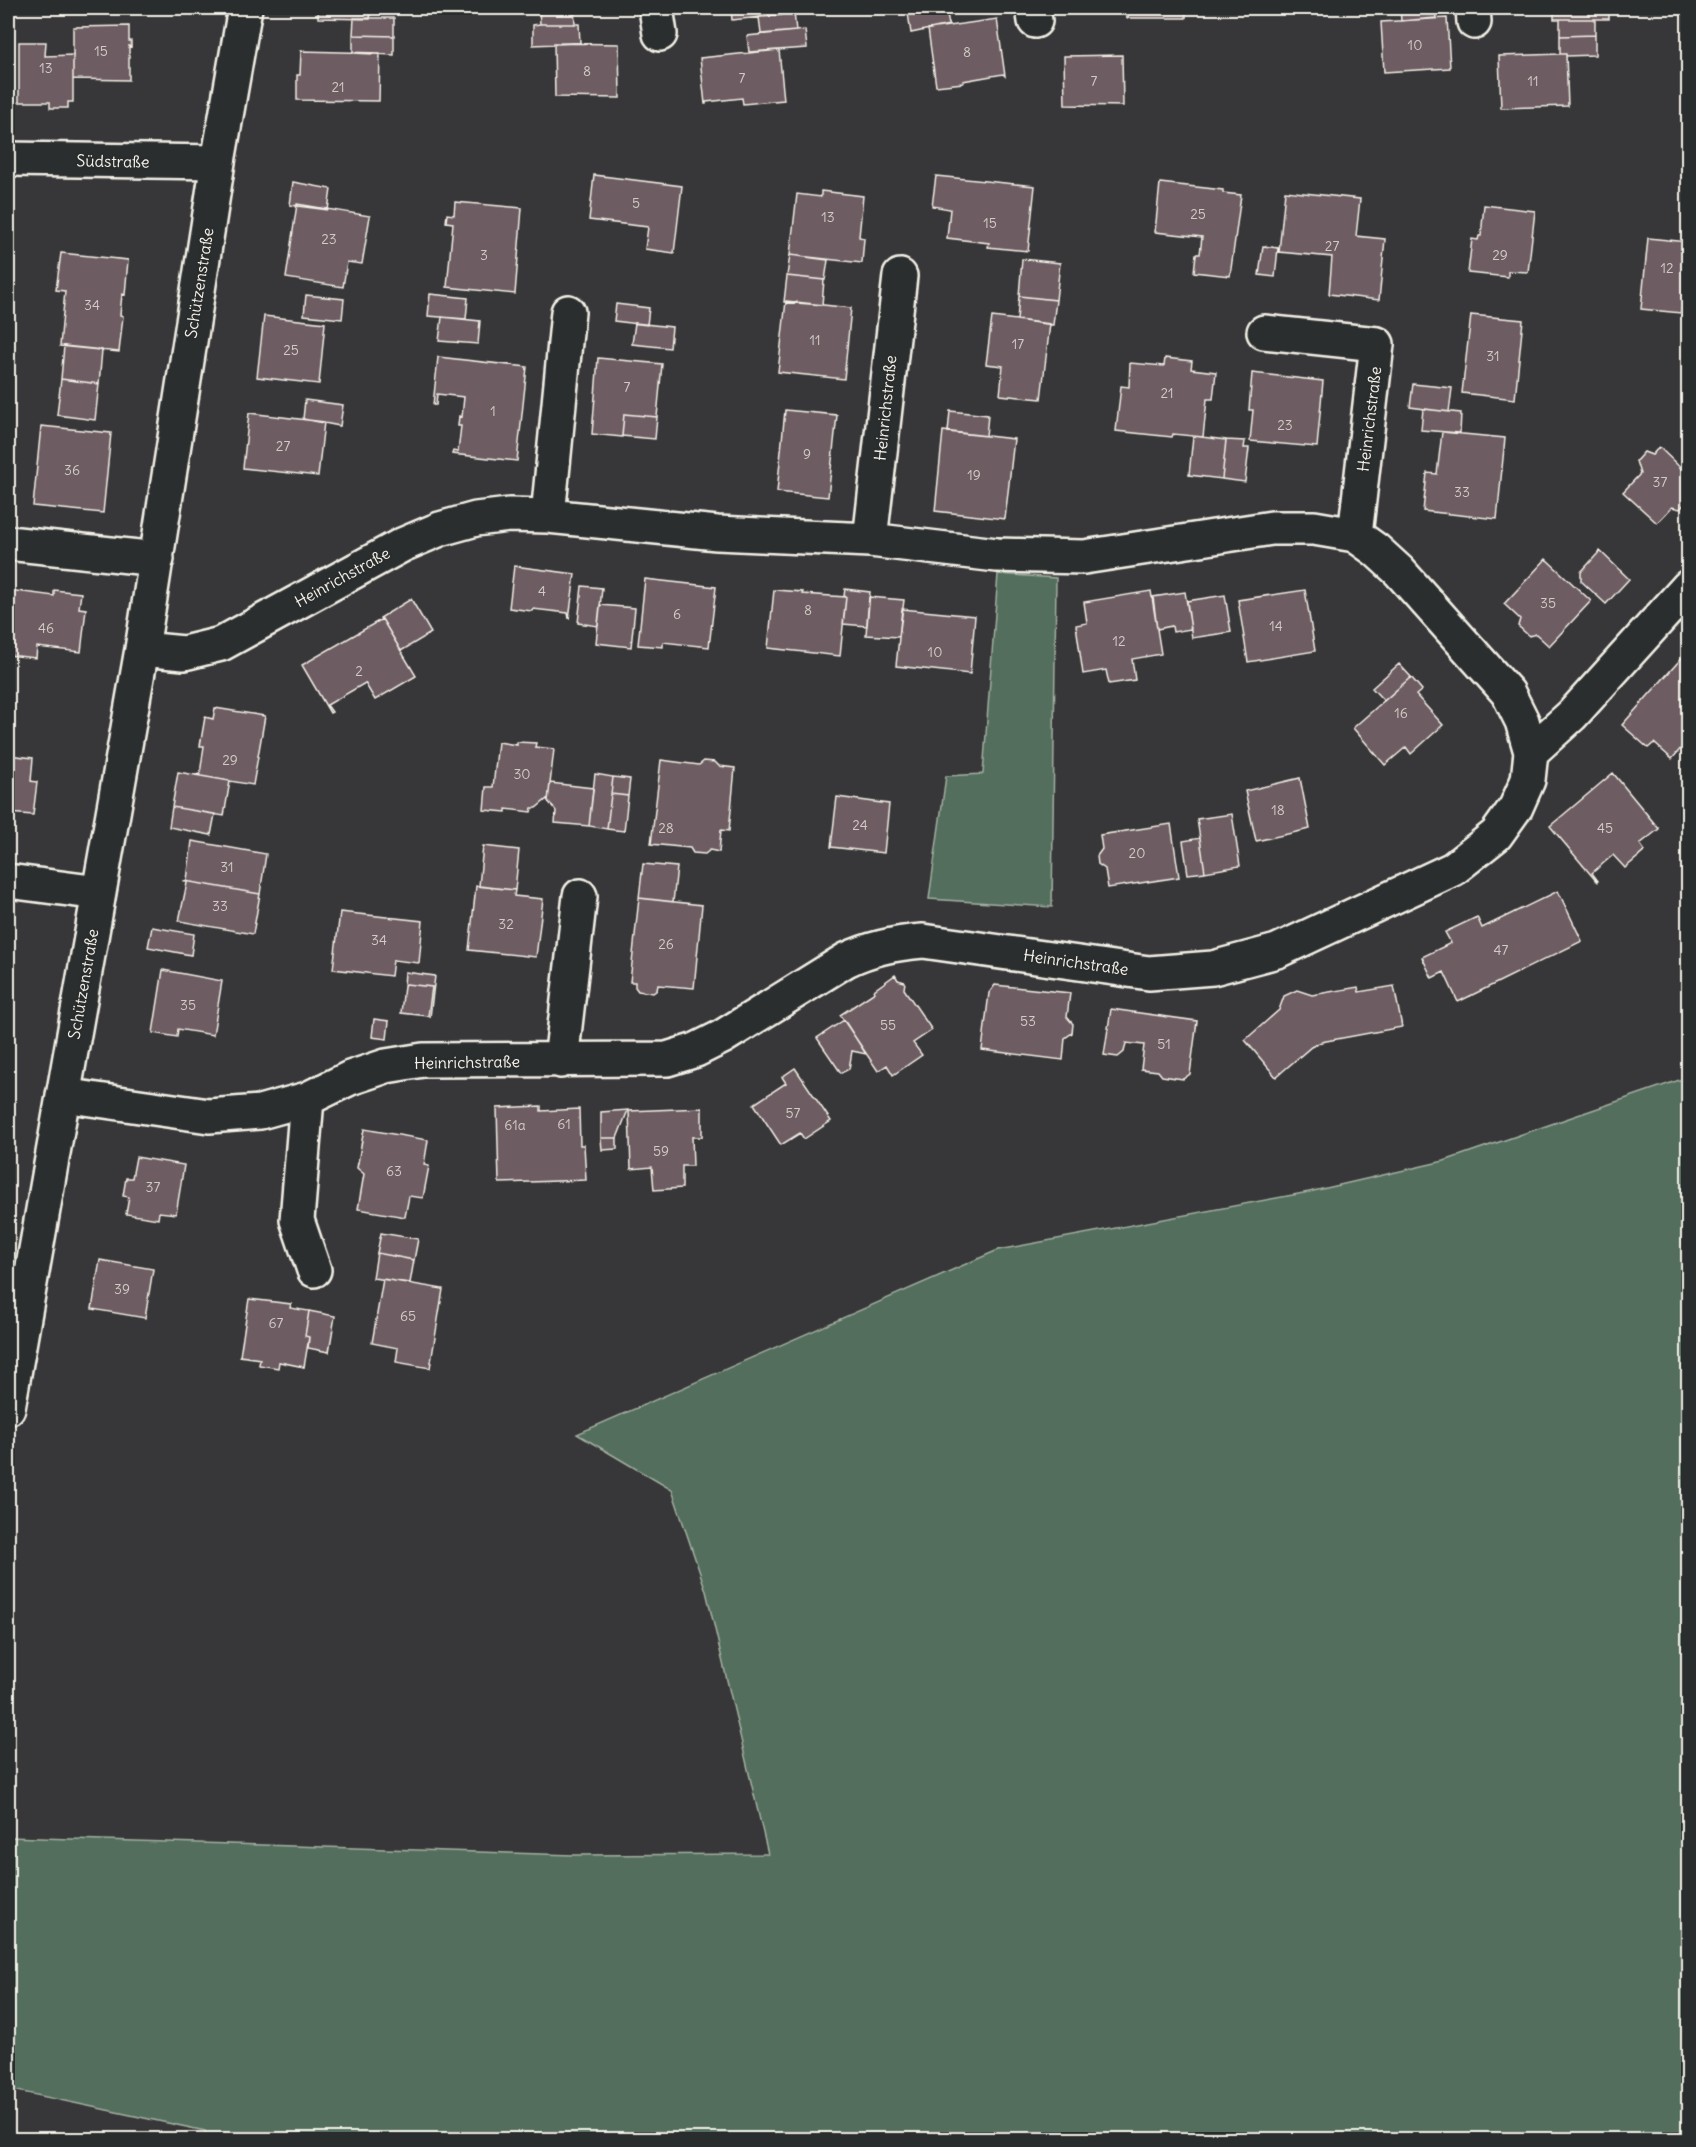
<svg xmlns="http://www.w3.org/2000/svg" width="1696" height="2147" viewBox="0 0 1696 2147" font-family="Delius,sans-serif">
	<style>
		.green { fill: #536e5d; stroke: #a4b0a2; stroke-width: 1.5 }
		.building { fill: #6d5b62; stroke: #f4f1e8; stroke-width: 1.5 }
		.lines { fill: none; stroke-linecap: round; stroke-linejoin: round }
		.minor-casing { stroke: #f4f1e8; stroke-width: 38 }
		.minor { stroke: #2a2d2e; stroke-width: 33 }
		.labels { text-anchor: middle; dominant-baseline: central; stroke-width: 4.5; stroke-linejoin: round; paint-order: stroke }
		.number-label { font-size: 14px; fill: #d2ccc6 }
		.street-label { font-size: 16px; fill: #f4f1e8; stroke: #2a2d2e }
	</style>
	<rect width="100%" height="100%" fill="#373638"/>
	<filter id="ink" filterUnits="userSpaceOnUse"><feTurbulence type="fractalNoise" baseFrequency=".0167" numOctaves="2"/><feDisplacementMap in="SourceGraphic" scale="12" xChannelSelector="R" yChannelSelector="G"/><feConvolveMatrix kernelMatrix="1 2 1 2 8 2 1 2 1" color-interpolation-filters="sRGB"/></filter>
	<g filter="url(#ink)">
		<path class="green" d="M998 574 1056 578 1052 907 929 899 946 776 983 774Z
			M1688 1077V2139L208 2140 205 2131 8 2089V1837L574 1855 768 1854 706 1591 672 1490 577 1434 998 1250 1309 1192 1444 1161Z"/>
		<path class="building" d="M318 8H371L370 19 318 18Z
			M539 8H574L575 24H540Z
			M731 8H782V15L732 20Z
			M907 8H946L908 13Z
			M946 8 949 25 911 33 908 13Z
			M1128 8H1186V18H1126L1128 17Z
			M1400 8H1435L1436 18 1401 21Z
			M1554 8H1609V19H1554Z
			M794 12 796 31 761 34 759 17Z
			M354 18H394V36L353 35Z
			M1447 18 1450 68 1384 72 1381 22Z
			M997 19 1005 76 1003 74 963 81V83L936 86 928 29Z
			M1560 19H1595V35L1560 36Z
			M540 24H579L580 43 533 45V25Z
			M129 26V41H131V47L129 46V80L73 79V27Z
			M805 30 807 48 749 52 747 36Z
			M353 35 394 36V55L353 53Z
			M1595 35V55L1566 56V54H1560V36Z
			M19 42H46L45 56 73 55V102H68V108H50V102H19Z
			M554 43 619 44 620 98 555 97Z
			M779 50 784 100 743 104 742 98 706 102V104H705L700 58Z
			M301 51 380 53 379 101 297 100V75H300Z
			M1560 54H1566L1568 106 1501 108 1499 56Z
			M1122 55 1123 106 1065 105 1064 56Z
			M594 175 682 186 674 253 645 249 648 227 589 220Z
			M936 176 1035 186 1028 251 988 247 989 243 947 238 950 209 932 206Z
			M293 182 331 189 328 210 290 205Z
			M1160 183 1223 190V193L1241 195 1230 276 1194 272 1196 254H1200L1202 237 1155 232Z
			M821 191 863 196 859 237 864 238 862 263 790 255 797 194 821 197Z
			M1285 191 1360 199 1356 236 1385 239 1379 300 1329 294 1332 257 1279 252Z
			M455 202 522 208 515 294 447 287 453 223 446 222 447 214 454 215Z
			M297 204 370 216 362 264 347 262 343 287 286 278Z
			M1484 205 1535 211 1528 272 1508 271V277L1468 273 1472 239 1478 240 1479 236H1481Z
			M1648 238 1688 242V295H1683L1681 313 1641 309Z
			M8 242 13 243 8 288Z
			M1263 246 1278 248 1275 277 1259 275Z
			M61 253 128 260 125 295 122 294 120 315 123 316 119 352 60 346 65 291 56 290Z
			M790 255 828 260 825 280 787 276Z
			M1022 259 1060 263 1056 300 1019 296Z
			M787 276 824 280 822 305 784 302Z
			M430 294 468 298 466 319 428 316Z
			M306 295 344 299 342 319 304 315Z
			M1019 296 1056 300 1053 325 1017 320Z
			M786 301 851 308 844 379 778 372Z
			M616 304 649 308 647 325 614 321Z
			M1471 315 1523 320 1515 399 1462 393Z
			M264 316 325 323 319 384 257 377Z
			M442 317 480 321 478 344 439 341Z
			M992 317 1050 324 1041 399 1000 395 1003 366 986 364Z
			M635 323 672 327 670 348 632 344Z
			M64 346 102 350 99 384 61 379Z
			M438 357 527 367 517 461 452 454 453 451 458 452 461 426H458L459 416 462 417 464 397 437 394 436 405H433Z
			M598 358 662 364 657 417 624 414 622 437 592 434Z
			M1165 358 1192 361 1191 369 1216 372 1213 399H1207L1203 437 1173 434 1172 437 1116 431 1121 386 1129 387 1130 363 1164 366Z
			M1252 373 1323 381 1317 447 1250 441 1253 410H1249Z
			M61 379 99 384 95 420 57 415Z
			M1413 384 1452 388 1449 412 1410 407Z
			M305 400 343 405 340 426 303 419Z
			M1423 409 1461 413 1460 433 1421 430Z
			M785 410 837 415 828 497 777 492Z
			M950 411 988 415 986 436 948 432Z
			M249 413 324 422 318 476 243 468Z
			M624 414 657 417 655 439 622 436Z
			M41 426 111 433 103 513 33 506Z
			M943 431 1014 439 1005 519 935 511Z
			M1442 432 1505 438 1497 519 1423 511 1427 473 1437 474Z
			M1193 436 1226 440 1222 479 1189 475Z
			M1226 440 1245 441 1244 448H1249L1245 482 1222 479Z
			M1659 447 1688 475V489L1686 491 1688 500 1680 509 1672 507 1657 523 1623 492 1640 474 1636 461 1644 452 1652 455Z
			M1600 551 1629 579 1606 604 1581 581V572Z
			M1546 559 1591 601 1549 646 1536 634 1529 636 1518 626 1520 619 1504 604Z
			M514 566 575 574 569 619 568 613 533 609 532 611 509 608Z
			M645 579 716 587 709 647 663 642V647L638 645Z
			M582 586 602 588 598 626 578 623Z
			M845 589 870 592 867 626 843 624 846 597 844 596Z
			M8 590 54 596V590L81 593 79 608 86 609 81 652 37 647 36 658 8 655Z
			M774 590 803 592 802 594 846 597 840 656 768 648Z
			M1305 590 1315 651 1248 662 1238 600Z
			M1151 591 1161 654 1132 659 1135 680 1109 684 1106 670 1083 674 1076 625 1087 623 1084 602Z
			M1185 592 1191 629 1173 632 1172 626 1157 629 1153 597Z
			M1225 595 1231 632 1192 638 1187 601Z
			M869 597 904 600 899 637 866 635Z
			M411 599 431 633 401 651 382 619 381 620 380 618Z
			M600 605 635 608 631 647 596 643Z
			M902 609 975 616 970 674 896 666Z
			M382 619 416 676 375 700 365 683 327 705 332 712 330 713 302 665Z
			M1688 651V740L1672 759 1654 743 1648 748 1622 725Z
			M1399 664 1411 677 1384 701 1372 688Z
			M1411 677 1422 690 1416 695 1443 725 1411 754 1406 747 1385 765 1353 728Z
			M215 708 265 716 253 785 195 775 200 774 204 746H200L205 717 213 719Z
			M498 742 517 745V742L536 743 535 747 554 749 548 801 547 799 536 808H532L531 812 506 809V812L484 810 486 787H493Z
			M8 755 33 758 31 781 37 782 33 815 8 813Z
			M661 760 699 765 704 761 715 762 719 766 735 768 729 831 721 830 719 852 710 850 705 854 693 853 690 848 651 844Z
			M178 772 230 781 224 816 172 807Z
			M1613 773 1659 829 1640 844 1645 851 1625 868 1613 855 1592 873 1598 881 1597 882 1550 826Z
			M595 774 613 777 607 829 589 826Z
			M613 777 630 779 628 796 611 794Z
			M1300 778 1310 829 1256 841 1245 791Z
			M550 783 593 788 589 826 555 823 556 811 548 801Z
			M611 794 628 796 624 831 607 829Z
			M837 797 889 804 884 853 831 847Z
			M172 807 215 814 211 835 169 827Z
			M1232 814 1240 866 1205 872 1197 819Z
			M1171 824 1179 877 1108 888 1105 869 1098 864 1097 856 1102 849 1100 835Z
			M1200 838 1205 872 1188 874 1183 841Z
			M192 841 266 854 260 894 185 881 187 880Z
			M483 846 519 850 515 890 479 886Z
			M643 864 677 867 673 902 639 898Z
			M185 881 260 894 253 934 179 921 187 883Z
			M476 886 515 890 514 896 543 899 536 957 469 950Z
			M1558 891 1582 941 1458 1002 1444 972 1432 978 1422 957 1451 943 1445 932 1477 917 1482 928Z
			M639 898 702 905 694 988 658 985 657 990 653 993 638 991 635 987V982H630Z
			M340 912 423 921 419 963 393 960 391 976 333 969Z
			M152 927 194 934 191 955 148 947Z
			M163 970 222 981 213 1035 178 1029 177 1037 153 1033Z
			M405 972 435 976 430 1017 428 1016 432 987 406 984 404 986Z
			M895 975 898 980 905 982 904 989 932 1030 913 1043 922 1055 893 1075 887 1065 878 1071 840 1015 875 992 874 990Z
			M406 984 432 987 428 1016 401 1013 404 986Z
			M995 985 1070 993 1067 1017 1073 1024 1072 1033 1065 1038 1063 1060 982 1050 989 993Z
			M1394 986 1402 1027 1321 1042 1311 1047 1276 1077 1245 1040 1279 1010 1284 996 1297 990 1312 995 1358 987 1359 992Z
			M1111 1009 1197 1021 1190 1074 1183 1079 1162 1076 1158 1071 1141 1069 1144 1045 1126 1043 1124 1052 1118 1057 1104 1055Z
			M374 1019 389 1021 387 1039 372 1037Z
			M844 1020 866 1054 852 1051 849 1069 841 1073 817 1038Z
			M795 1068 831 1121 804 1139 800 1133 781 1145 754 1104 786 1083 782 1077Z
			M541 1106V1111L579 1109 580 1145H584L586 1180 499 1183 497 1108Z
			M702 1108V1137H692L693 1166H682V1188L654 1190 652 1167 631 1169 629 1111Z
			M628 1110 617 1138H601V1112Z
			M364 1129 428 1140 424 1165 429 1166 423 1198 409 1196 405 1217 358 1209 364 1174 357 1168Z
			M601 1138H617V1149L602 1150Z
			M136 1157 184 1165 176 1214 159 1212 158 1219 126 1214 129 1197 123 1196 126 1178H132Z
			M381 1233 418 1239 414 1260 377 1253Z
			M377 1253 414 1260 410 1283 373 1278Z
			M100 1260 153 1269 145 1318 92 1309Z
			M383 1279 443 1289 430 1368 396 1362 398 1348 372 1343Z
			M249 1299 291 1304 290 1308 309 1311 305 1336 309 1337 304 1367 279 1362 278 1368 259 1365 260 1359 240 1356Z
			M309 1311 335 1316 329 1352 308 1348 309 1337 305 1336Z"/>
		<g class="lines">
			<g class="minor-casing">
				<path id="minor" d="M656 8 660 34
					M1033 8 1035 21
					M1473 8 1474 22
					M8 159 218 162
					M1264 332 1377 344 1355 535
					M548 516 568 312
					M870 540 900 276
					M8 543 157 559
					M1531 752 1572 715 1688 587
					M8 881 99 893
					M561 1061 580 896
					M63 1095 209 1116 260 1112 307 1099 350 1078 386 1066 423 1060 667 1059 696 1050 722 1037 846 960C871 948 895 943 923 941L1149 973 1213 968 1277 951 1453 869 1496 835 1516 807 1528 780 1531 752 1522 721 1508 693 1399 571 1376 550 1355 535 1314 528H1272L1084 557 997 555 870 540 717 533 548 516 509 515 476 519 440 529 402 545 221 644 184 653 142 649
					M307 1099 297 1220 314 1270
					M8 1408 142 649 218 162 245 8"/>
			</g>
			<use href="#minor" class="minor"/>
		</g>
	</g>
	<g class="labels">
		<g class="number-label">
			<text x="1415" y="45">10</text>
			<text x="101" y="51">15</text>
			<text x="967" y="52">8</text>
			<text x="46" y="68">13</text>
			<text x="587" y="71">8</text>
			<text x="742" y="78">7</text>
			<text x="1094" y="81">7</text>
			<text x="1533" y="81">11</text>
			<text x="338" y="87">21</text>
			<text x="636" y="203">5</text>
			<text x="1198" y="214">25</text>
			<text x="828" y="217">13</text>
			<text x="990" y="223">15</text>
			<text x="329" y="239">23</text>
			<text x="1332" y="246">27</text>
			<text x="484" y="255">3</text>
			<text x="1500" y="255">29</text>
			<text x="1667" y="268">12</text>
			<text x="92" y="305">34</text>
			<text x="815" y="340">11</text>
			<text x="1018" y="344">17</text>
			<text x="291" y="350">25</text>
			<text x="1493" y="356">31</text>
			<text x="627" y="387">7</text>
			<text x="1167" y="393">21</text>
			<text x="493" y="411">1</text>
			<text x="1285" y="425">23</text>
			<text x="283" y="446">27</text>
			<text x="807" y="454">9</text>
			<text x="72" y="470">36</text>
			<text x="974" y="475">19</text>
			<text x="1660" y="482">37</text>
			<text x="1462" y="492">33</text>
			<text x="542" y="591">4</text>
			<text x="1548" y="603">35</text>
			<text x="808" y="610">8</text>
			<text x="677" y="614">6</text>
			<text x="1276" y="626">14</text>
			<text x="46" y="628">46</text>
			<text x="1119" y="641">12</text>
			<text x="935" y="652">10</text>
			<text x="359" y="671">2</text>
			<text x="1401" y="713">16</text>
			<text x="230" y="760">29</text>
			<text x="522" y="774">30</text>
			<text x="1278" y="810">18</text>
			<text x="860" y="825">24</text>
			<text x="666" y="828">28</text>
			<text x="1605" y="828">45</text>
			<text x="1137" y="853">20</text>
			<text x="227" y="867">31</text>
			<text x="220" y="906">33</text>
			<text x="506" y="924">32</text>
			<text x="379" y="940">34</text>
			<text x="666" y="944">26</text>
			<text x="1501" y="950">47</text>
			<text x="188" y="1005">35</text>
			<text x="1028" y="1021">53</text>
			<text x="888" y="1025">55</text>
			<text x="1164" y="1044">51</text>
			<text x="793" y="1113">57</text>
			<text x="564" y="1124">61</text>
			<text x="515" y="1125">61a</text>
			<text x="661" y="1151">59</text>
			<text x="394" y="1171">63</text>
			<text x="153" y="1187">37</text>
			<text x="122" y="1289">39</text>
			<text x="408" y="1316">65</text>
			<text x="276" y="1323">67</text>
		</g>
		<g class="street-label">
			<text transform="translate(113 161) rotate(1)">Südstraße</text>
			<text transform="translate(199 283) rotate(-81)">Schützenstraße</text>
			<text transform="translate(885 408) rotate(-84)">Heinrichstraße</text>
			<text transform="translate(1369 419) rotate(-83)">Heinrichstraße</text>
			<text transform="translate(342 577) rotate(-29)">Heinrichstraße</text>
			<text transform="translate(1076 962) rotate(8)">Heinrichstraße</text>
			<text transform="translate(83 984) rotate(-80)">Schützenstraße</text>
			<text transform="translate(467 1062) rotate(-1)">Heinrichstraße</text>
		</g>
	</g>
	<rect width="1696" height="2147" fill="none" stroke="#2a2d2e" stroke-width="30"/>
	<rect x="15" y="15" width="1666" height="2117" fill="none" stroke="#f4f1e8" stroke-width="2" filter="url(#ink)"/>
</svg>
